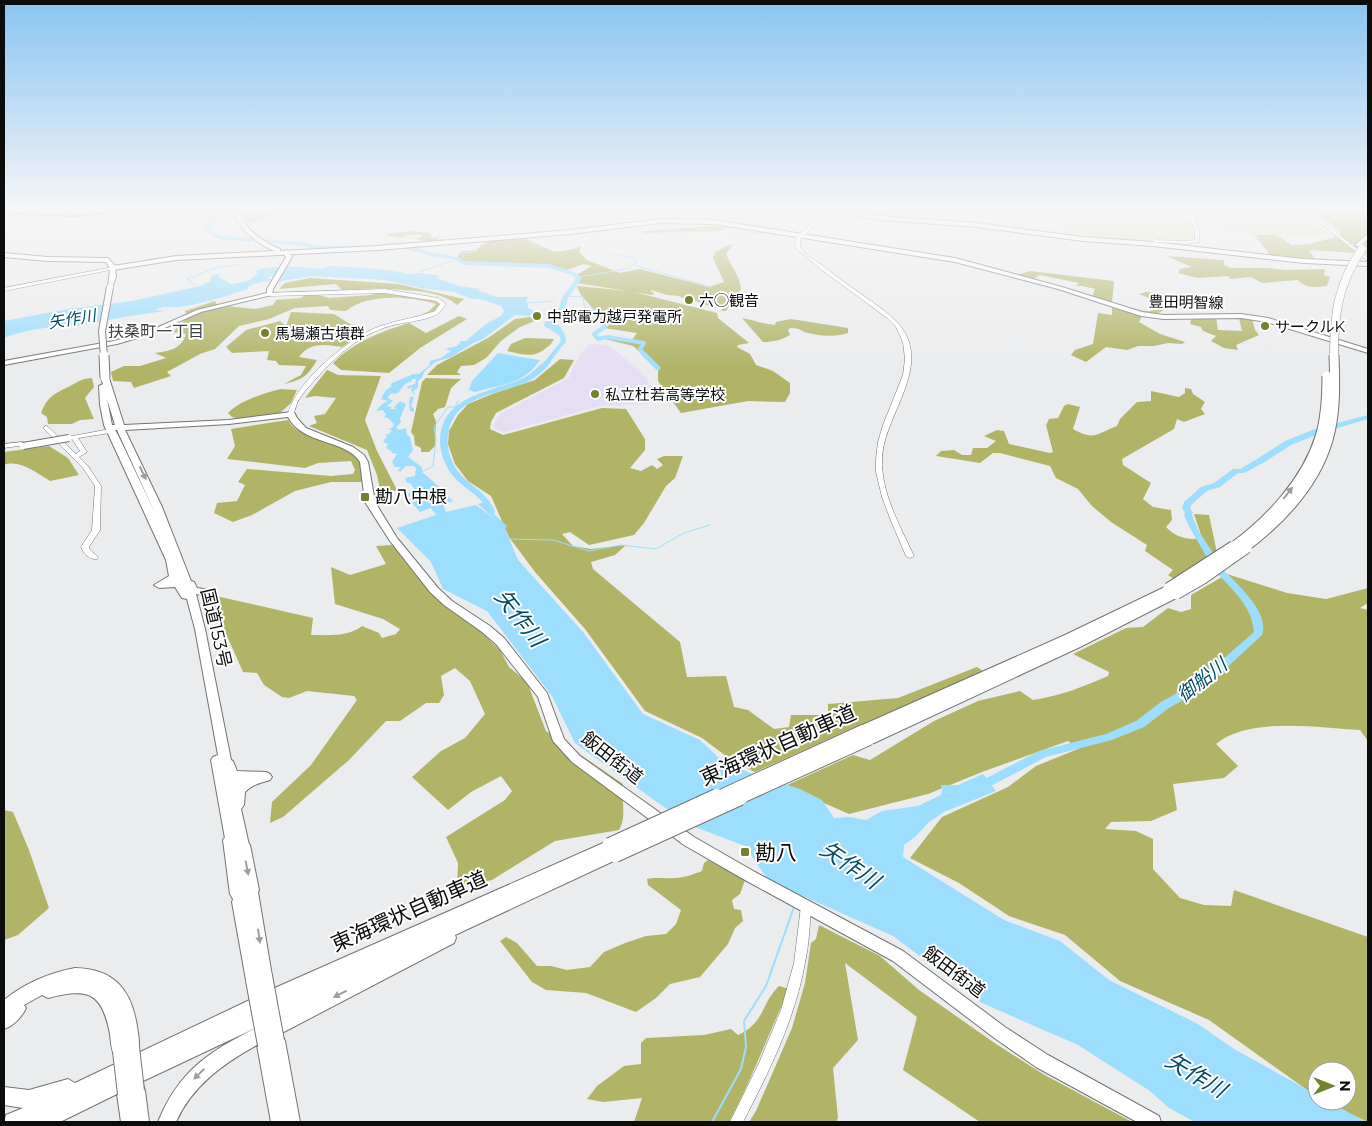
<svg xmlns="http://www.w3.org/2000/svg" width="1372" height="1126" viewBox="0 0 1372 1126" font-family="Montserrat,'Noto Sans JP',sans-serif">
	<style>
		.commercial { fill: #e6def3 }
		.green { fill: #dde0b1 }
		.forest { fill: #b1b467 }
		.water { fill: #9dddfe }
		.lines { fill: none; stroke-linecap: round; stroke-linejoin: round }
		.stream-far1 { stroke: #9dddfe; stroke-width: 1 }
		.stream { stroke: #9dddfe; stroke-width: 2 }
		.canal-far1 { stroke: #9dddfe; stroke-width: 4 }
		.canal { stroke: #9dddfe; stroke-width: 5 }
		.river { fill: #9dddfe; fill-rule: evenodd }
		.tertiary-casing { stroke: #727374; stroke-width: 1 }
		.secondary-casing { stroke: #727374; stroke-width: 2 }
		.primary-casing { stroke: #727374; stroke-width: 2 }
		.trunk-casing { stroke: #727374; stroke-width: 2 }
		.motorway-casing { stroke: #727374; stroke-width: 2 }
		.tertiary { fill: #fff; fill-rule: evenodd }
		.secondary { fill: #fff; fill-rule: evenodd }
		.primary { fill: #fff; fill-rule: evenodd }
		.trunk { fill: #fff; fill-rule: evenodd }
		.motorway { fill: #fff; fill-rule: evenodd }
		.rail-casing { stroke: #595a5a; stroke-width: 2.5 }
		.rail { stroke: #fff; stroke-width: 1; stroke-dasharray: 2.5; stroke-linecap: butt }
		.tertiary-bridge-casing { stroke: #727374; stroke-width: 8; stroke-linecap: butt }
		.trunk-bridge-far1-casing { stroke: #727374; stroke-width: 8; stroke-linecap: butt }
		.trunk-bridge-casing { stroke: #727374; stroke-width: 11; stroke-linecap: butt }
		.motorway-bridge-far3-casing { stroke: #727374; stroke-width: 9; stroke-linecap: butt }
		.motorway-bridge-far2-casing { stroke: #727374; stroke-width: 11; stroke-linecap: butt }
		.motorway-bridge-far1-casing { stroke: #727374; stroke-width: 14; stroke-linecap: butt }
		.motorway-bridge-casing { stroke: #727374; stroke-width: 18; stroke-linecap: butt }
		.tertiary-bridge { stroke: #fff; stroke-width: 6 }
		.trunk-bridge-far1 { stroke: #fff; stroke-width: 6 }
		.trunk-bridge { stroke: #fff; stroke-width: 9 }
		.motorway-bridge-far3 { stroke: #fff; stroke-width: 8 }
		.motorway-bridge-far2 { stroke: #fff; stroke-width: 9 }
		.motorway-bridge-far1 { stroke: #fff; stroke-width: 12 }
		.motorway-bridge { stroke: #fff; stroke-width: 16 }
		.oneway { fill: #9d9e9e }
		.poi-dot { fill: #738230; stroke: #fff; stroke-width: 2 }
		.labels { text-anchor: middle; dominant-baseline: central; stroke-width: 4; stroke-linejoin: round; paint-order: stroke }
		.far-poi-label { font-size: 15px; fill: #0b0c0c; stroke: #fff; text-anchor: start }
		.far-street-label { font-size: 15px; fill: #0b0c0c; stroke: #fff }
		.far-water-label { font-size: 16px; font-style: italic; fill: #044c68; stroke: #fff }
		.far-neighbourhood-label { font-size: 16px; fill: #404142; stroke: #fff }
		.poi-label { font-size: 18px; fill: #0b0c0c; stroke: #fff; text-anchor: start }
		.street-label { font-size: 18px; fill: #0b0c0c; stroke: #fff }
		.water-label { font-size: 19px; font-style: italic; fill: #044c68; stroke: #fff }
		.near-street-label { font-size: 21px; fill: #0b0c0c; stroke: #fff }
		.near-poi-label { font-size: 21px; fill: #0b0c0c; stroke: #fff; text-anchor: start }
		.near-water-label { font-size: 22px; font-style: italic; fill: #044c68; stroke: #fff }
	</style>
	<rect width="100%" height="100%" fill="#ebeced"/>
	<path class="commercial" d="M589 344 608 345 618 352 645 377 652 387V401L648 404 599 406 505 432 494 429 495 421 500 414 569 378 580 354Z"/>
	<path class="green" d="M1030 209H1145L1195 216 1294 209 1300 210 1329 234 1252 235 1244 228 1193 226 1194 240C1179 243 1166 238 1151 239L1149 242 1104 240 1083 233 1066 234 1060 230 1068 229 1067 227 1058 225Z"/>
	<path class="forest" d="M242 209H287L294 211 287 214 281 213 250 224 246 220Z
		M1308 209H1368V254L1309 250 1315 259 1271 256 1254 235H1277L1292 245 1309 244 1333 238 1341 234 1329 222Z
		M726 225H731L720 231 644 233 643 231Z
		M412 231 431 233V237L436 238 438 235H440L437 238 439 240 446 239C433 246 419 239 410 237L420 238 423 235C406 232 405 243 385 234Z
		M524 238 554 252 574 249 580 246 581 248 579 252 587 260 620 273 640 269 709 287 724 282 713 258 715 252 731 244 732 246 726 254C731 266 740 276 741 289L726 311H723L716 306 703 305 697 301 691 302 679 296 667 295 652 290 651 292 655 293 652 295 634 292 717 313 718 318 749 343 738 345 737 347 750 354 756 365 773 371 790 383V393L785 402 748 401 681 413 658 381V368L633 346 605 339 618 338 632 340 637 333 604 328 595 311 581 295 577 287 578 286 627 291 577 283 581 278 578 274 592 266 584 264 566 270 548 265 522 266 463 262 457 257 462 251 477 250C487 236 508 239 524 238Z
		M1166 256 1224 260V265L1230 268H1267L1285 270 1325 269 1324 275 1330 277 1327 286C1316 287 1306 289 1298 280L1262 283 1251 277 1230 279 1228 276 1198 278 1178 273 1180 269 1192 267Z
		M1030 271 1114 281 1112 303 1092 297 1095 289 1083 286H1076L1079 283 1040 275 1034 279 1018 275Z
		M310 278 398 284 464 299 457 305C440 290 406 290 385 289V288L342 290 336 284 279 289 285 283Z
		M377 292C398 291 421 297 440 303V306L431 314 417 317 429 311 436 304C411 296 367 293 346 311L330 310 328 306 295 308 269 319 239 326 215 349 200 354 167 372 171 376 134 388 131 382 113 381 111 372 124 366H140L166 358 155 353C170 351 181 349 186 334L173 332 188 317 185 311 215 301 217 305 255 309 273 305 276 300 301 298 305 295H319L329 298 371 295Z
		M1146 292 1166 294 1165 297 1159 298 1168 307C1153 321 1134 311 1117 305 1132 306 1144 316 1158 308L1151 302 1154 300 1139 294Z
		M1112 308 1142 316 1139 322 1160 334 1185 342 1182 344 1168 343 1154 346H1138L1127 350 1106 347 1086 362 1071 355 1075 350 1093 344 1098 313 1112 315Z
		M291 312 334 314 353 326 342 330 344 333 356 337 342 347C326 344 309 342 299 357L317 360C307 377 303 379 284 384L301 375 306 366 279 365 276 361 267 360 269 351 232 353 226 347 246 330 280 321 286 326Z
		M459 316 467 319 420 348 389 373 341 370 333 363C354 342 380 332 409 323L426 333Z
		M530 317 537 320 520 327 501 341 486 358 474 365 461 366 457 372 461 375H427L437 365 488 338 515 319Z
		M1201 317H1216L1218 330 1242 331 1239 318 1252 319 1255 330 1259 335 1236 345 1238 350 1224 348 1211 341 1216 336 1203 331 1201 327 1190 324 1191 320Z
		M742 318C754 320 763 324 775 325L776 322 791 319 848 328V333C836 337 820 336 808 333 800 331 801 328 790 328L788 330 790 335C782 340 772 342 763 342Z
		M525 338 554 339C552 343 550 345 546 348 533 359 523 354 507 351L511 344Z
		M560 359 574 360 564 378 496 413 491 422 490 429 503 435 602 408 626 409 645 439V450L630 468 641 471 652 465 657 469 663 465 657 459 664 456H683L675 478 666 486 644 523 634 535 589 545 570 532 562 534 573 546 591 549 626 545 615 555 591 562 593 569 680 642 687 677 726 676 734 707 748 710 774 729 789 727 791 715H828V704L898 698 977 667 983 671 755 772 734 762 702 738 645 711 585 629 535 572 509 537 491 496 468 481 455 464 448 444 449 431 458 415 468 404 492 394 535 380Z
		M327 370 338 375 381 376 365 420 377 451 397 490 381 495 377 475 367 450 309 426 317 423 314 416 325 414 336 398 315 396 305 398Z
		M92 378 94 387 85 398 94 419 80 420 72 424H48L47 417 41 413C46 399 53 394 66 388 77 383 79 379 92 378Z
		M426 378 461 379 451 388 445 407 438 409 433 414 436 421 435 446 429 452H421V448L415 445 414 436 411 432 422 382Z
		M1185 388 1191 389 1193 394 1205 402 1201 409 1205 414 1184 422 1177 419 1174 429 1122 459 1123 465 1151 483 1143 499 1153 507 1171 510 1172 520 1166 527C1175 537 1189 541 1202 538L1194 514 1209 515 1217 553 1174 579 1168 575 1173 570 1145 551 1147 545 1111 522 1092 506 1078 489 1056 478 1050 466 1000 453H993L980 463 936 456 941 451 954 450 962 455H971L973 448H987L996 441 984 436 997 430 1004 431 1009 444 1050 453 1053 452 1046 425 1049 419 1058 418 1064 406 1068 404 1080 407 1073 429C1094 441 1096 434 1117 426L1120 419 1137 402 1151 401V391L1179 397 1185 393Z
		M281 389 297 390 291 403 280 413 239 419 232 417 228 413C239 401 264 393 281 389Z
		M288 420C299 442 342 439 356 455 362 462 362 473 362 482H331L295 491 252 515 233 522 214 513 217 503 237 501 245 485 238 482 247 469 331 476 353 474 355 470 351 461 318 463 305 468 227 459 235 446 231 429Z
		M49 446 68 458 79 475 50 481C37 473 19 459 4 465V452Z
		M392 545 500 650 509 667 527 682 546 731 623 784C621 800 627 817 619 830L555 841 492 880 457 888 458 863 446 837 505 800 512 791 501 776 471 792 448 810 412 777 441 751 465 738 485 714 470 681 455 668 441 676 444 695 439 703H426L400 721H386L349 760 283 817 270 823 272 802 311 765 357 700 354 696 307 691 289 698 282 697 264 685 257 673 243 672 211 600 216 596 313 618 311 635C329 635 348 637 362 626L379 633 382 638 396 634 400 629 383 619 335 604 331 567 350 575 386 564 376 546Z
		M1227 574 1287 593 1326 599 1368 588V603L1360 608 1368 610V741L1360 730C1319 728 1249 716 1216 744L1238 766 1224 778 1173 784 1177 810 1151 821 1111 822 1105 829 1136 831 1153 839V869L1180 898 1204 905 1231 906 1234 890 1368 937V1122L1322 1101H1347V1071H1317V1097L1209 1020 1120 981 1065 935 1009 916 959 883 910 858 942 817 1008 787 1036 766 1078 749 1068 741 982 772 928 794 849 814 785 786 853 755 870 760 934 721 978 701 1020 691 1033 700C1060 696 1083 687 1108 676L1109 672 1073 654 1126 628 1143 627 1168 608 1181 612 1191 609V595Z
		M4 810 13 812 29 850 49 908 18 935 4 940Z
		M708 860 745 880 740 894 732 900 734 909 741 910 743 921 735 928 728 944 700 977 670 984 656 998 636 1012 586 993 546 990 532 982 500 941 506 937 517 943 537 966H551L567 970 590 967 604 952 625 943 646 936 666 934 676 924 681 910 648 885 647 879C657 877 665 879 675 878 684 878 694 874 702 871L704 863Z
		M819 925 880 956 919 990 996 1044 1043 1074 1132 1122H980L903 1070 917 1017 845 963 858 1040 833 1068 838 1118 836 1122H749L756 1111 792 1028 805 983 811 943 816 939Z
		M779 986 789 989C769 1033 752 1079 729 1122H634L642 1098 603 1102 587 1099 597 1086 624 1066 641 1064V1043L646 1038 704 1035 731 1029 738 1035C765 1023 761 1003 779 986Z"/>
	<path class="water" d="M328 266C341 266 400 270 408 274L418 273 438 275 440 276 437 278 459 286 481 289 477 290 497 297H528L526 302 528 303V308L537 312 529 316 515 315 483 339 473 343 451 357 435 362 424 372 422 378 418 381V388L413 391 415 393 411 406 414 409V412L410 411 409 403 410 397H414V393L411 391 412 386 409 389 406 387 415 384 416 379H412V381L405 384 398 393 390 394 388 398 393 401 387 406 392 407 390 409H396L394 407 400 401 406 404 400 419 401 422 396 428 400 430 406 428 407 435 410 437 413 450 408 457 422 467V472C434 481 442 491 453 501L443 504 446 512 476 505 496 520 478 504 488 501 493 513 507 526 505 529 518 560 583 632 643 714 700 740 720 759 750 773 800 789 822 800 834 818 849 817 866 820 882 811 918 806 941 795 942 790 941 785H958L983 774 996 791 944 812 928 823 916 836 904 845 903 857 1004 920 1060 941 1109 980 1198 1024 1234 1049 1317 1095V1101H1328L1366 1122H1195L1169 1108 1150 1091 1078 1045 982 1003 893 936 769 881 745 846 695 827 661 805 575 743 552 696 487 611 443 589 431 562 397 528 436 515 431 508 420 512 412 503 406 502V500L418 498 416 496 403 497 415 490 410 483H407L405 478 415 476 416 468 414 466H406L400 472 398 470 401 467H395L392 462 397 454 390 453 393 452 386 448 388 444 383 442 387 436 384 435 389 434 392 430H388L393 427 394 424 388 418 384 417 386 415 383 410 376 411 382 404 388 401 381 399 385 391 392 386 390 384 413 374H419L430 365V361L441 358 451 351 445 349 457 346 461 341H466L486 324 501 316 504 311 501 306 480 299H471L455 292 421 288 385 280 312 276 282 281 278 283 281 278 287 277H272L273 275 268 278 272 280 254 284 248 287V289C226 296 202 304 178 307 169 308 164 305 155 310L165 311C153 313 142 314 130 316 116 318 102 322 88 324 60 327 30 327 4 338V321L68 309 132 301 200 286 211 281V276L219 274V277L231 284 238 283 248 281 258 273 255 271C264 266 291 266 301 267 310 267 320 271 328 266Z
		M551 320C558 322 566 333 566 341L544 370 539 369 561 341 559 335 544 326 545 322Z
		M498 353 540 360C524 384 501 385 475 392L469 390 472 381Z"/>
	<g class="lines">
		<path class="stream-far1" d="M646 233 712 231
			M733 233 768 232
			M612 254 622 256
			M637 266 711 287
			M418 274V272L459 259 463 257V253L477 251
			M578 277 627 269 637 262 632 257H626
			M198 288 187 279 218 267 238 265
			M566 296 583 297 584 305 590 314
			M529 303 553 301
			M420 473 433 466 436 440 434 427 448 407H455L458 401
			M509 539 553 540 589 551 621 545 656 549 684 533 710 525"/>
		<path class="stream" d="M712 1122 741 1069 746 1047 744 1021 766 986 794 907"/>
		<path class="canal-far1" d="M588 309 598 312 604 319
			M606 326 594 334 598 339 607 337 644 343 640 349 646 357"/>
		<path class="canal" d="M645 355 658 368"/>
		<path class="river" d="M178 209H200L213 215 215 219 210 229 221 236 251 238 254 240 251 242 218 239 204 230 209 219V217L199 212Z
			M261 239 302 242 322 246H362L396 242 435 253 457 257 464 261 549 264 576 273 582 278 568 298 562 319 552 326 549 324 556 318 562 298 576 278 572 275 549 268 463 265 453 259 435 257 396 246 362 250H322L302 246 259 242V240Z
			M549 359 551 360V362C545 369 539 375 531 380 505 394 456 394 449 430 446 441 448 453 453 463 462 484 488 490 495 512L494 514H488C486 510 485 507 483 503 474 491 458 485 450 472 442 460 438 445 441 431 449 393 496 392 525 377 534 373 540 363 549 359Z
			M1368 415V419L1321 433 1291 445 1263 463 1244 473H1238L1220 487 1207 491 1191 505 1190 509 1193 512 1192 515 1198 530 1217 559 1218 564C1232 580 1271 611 1262 635L1206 687 1169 708 1144 727 1112 740 1046 757 983 790 979 791 975 790 973 787 975 784 1039 751 1106 734 1136 721 1161 702 1198 681 1254 632C1252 603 1228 587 1211 566 1203 548 1191 533 1184 515L1185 512 1182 509 1184 502 1201 487 1214 483 1233 469H1240L1257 459 1285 441 1315 429Z"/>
		<g class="tertiary-casing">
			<path id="tertiary" d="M1149 209C1164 209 1179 213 1192 213 1220 212 1247 209 1275 209L1193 215 1199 231V242L1186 244 1156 242 1153 245 1151 244 1155 240 1186 241 1195 240V231L1188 215Z
				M1302 209H1307L1368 258V261Z
				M827 210 831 211 801 238C800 241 799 245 801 248 805 255 815 261 822 265 838 278 854 289 871 301 886 312 903 323 909 342 921 380 883 421 882 459 881 493 900 526 914 556L910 558 906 556 891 521 882 497 876 472V459L878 442 883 425 903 375 905 359 903 342 896 327 886 317 823 271 797 249 795 243 797 236Z
				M113 267H115V269L4 291V288Z
				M385 289 438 298 446 304C444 307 441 311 439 313 428 321 403 322 390 326 359 335 336 356 315 380 309 386 303 393 298 401 296 405 295 411 293 415H289L288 414C295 384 345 341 373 329 391 321 411 319 429 313L435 311 440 304 436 301 385 293 270 296 268 295V293Z
				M46 426 48 427 76 454 80 451 72 439H67V437L110 429 113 431 110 433 78 438 87 452 79 457 88 466 101 486 100 530 89 547C90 552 95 553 98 557L97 559C90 560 83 553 81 547L92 530 95 486 83 468 44 429V427Z
				M23 442 25 443 26 444 25 445 4 448V444Z
				M806 901 810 903 811 906C810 925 809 944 805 963 795 1019 769 1072 743 1122H730L759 1063 781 1010 794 963 801 906 802 903Z"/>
		</g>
		<g class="secondary-casing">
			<path id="secondary" d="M819 209H834L881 216 977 223 1083 237 1153 242 1304 259 1368 262V266L1304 263 1153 246 1083 241 977 227 881 220Z
				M286 250 288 251 292 257 273 289 272 295 201 312 151 334 117 344 4 365V361L114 341 147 332 197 310 267 293V289L286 257 283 252Z"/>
		</g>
		<g class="primary-casing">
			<path id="primary" d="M236 209H242C239 227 266 244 280 249V251L378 246 570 230 661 219 714 220 955 258 1062 287 1142 312 1164 315 1241 314 1268 318 1368 349V353L1267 322 1241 318 1164 319 1141 316 1058 289 955 262 714 224 661 223 570 234 378 250 176 260 113 270 110 268 113 266 176 256 275 251C261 246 233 227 236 209Z"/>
		</g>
		<g class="trunk-casing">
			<path id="trunk" d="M4 253 48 257 108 258 115 266 116 277 112 288H108L110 269 106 262 48 261 4 257Z
				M102 376H108L109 378 124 425 229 420 291 412H294L297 418 306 428 353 447 364 455 368 462 375 502 397 538 438 588 452 601 490 626 504 638 547 693 564 739 580 756 694 837 755 872 903 951 1005 1027 1048 1055 1159 1116 1161 1122H1137L1036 1067 993 1037 893 961 745 880 684 845 572 762 553 741 538 697 496 644 482 632 444 605 430 592 390 541 365 502 360 462C346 439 302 445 288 417L229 424 125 430 162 507 191 581 194 582 197 588 210 590 211 592 206 595 196 594 205 629 231 760 233 761 237 771 266 772 270 774 272 777 270 780C261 783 253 784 245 792L244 805 241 809 249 845 247 849 242 851 237 849 235 844 231 845 226 844 211 760 213 757 218 755 195 629 187 599 182 598 175 587 159 588 154 585 169 576 166 560 104 425 100 405 99 386 103 384 101 378ZM107 399 115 425H112ZM115 430H117L156 515 118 435Z"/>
		</g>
		<g class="motorway-casing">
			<path id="motorway" d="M1368 234V239L1360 246H1356V244Z
				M1169 585 1173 586 1174 590H1180L1182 593 1180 596 1080 647 874 743 869 744 864 743 862 739 864 736 858 735 856 731 858 727 1065 635Z
				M231 834 236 836 238 840 242 839 247 841 250 845 259 890 258 892 272 976 270 981 264 984 261 983 260 986 254 988 248 986 246 980 232 902 233 899 230 894 223 840 226 836Z
				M610 840 615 842 618 846 616 848 620 850 623 854 620 858 455 935 456 938 454 943 280 1034 282 1035 285 1041 300 1122H271L257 1045C224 1063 192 1086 176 1122H158C180 1068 212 1050 262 1025L139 1083 143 1084 145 1091 149 1122H121L117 1094 60 1122H4L6 1115 23 1108 4 1105V1087L29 1090 68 1079 75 1083 277 987Z
				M75 968C114 969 131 989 137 1026 138 1035 141 1045 137 1053L131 1056 128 1055 127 1057 121 1060 115 1057C111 1050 111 1042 110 1034 102 991 87 988 48 998L42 995 24 1005 26 1008C22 1017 13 1026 4 1029V1000C25 983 49 973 75 968Z"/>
		</g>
		<use href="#tertiary" class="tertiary"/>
		<use href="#secondary" class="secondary"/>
		<use href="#primary" class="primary"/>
		<use href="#trunk" class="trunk"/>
		<use href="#motorway" class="motorway"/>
		<g class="rail-casing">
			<path id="rail" d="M4 213 75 216 146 209"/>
		</g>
		<use href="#rail" class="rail"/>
		<g class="tertiary-bridge-casing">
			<path id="tertiary-bridge" d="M23 446 69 438"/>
		</g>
		<g class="trunk-bridge-far1-casing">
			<path id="trunk-bridge-far1" d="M104 357 102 331 110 287"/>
		</g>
		<g class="trunk-bridge-casing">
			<path id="trunk-bridge" d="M104 355 105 378"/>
		</g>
		<g class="motorway-bridge-far3-casing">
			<path id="motorway-bridge-far3" d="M1334 357C1334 314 1338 284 1362 249"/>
		</g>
		<g class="motorway-bridge-far2-casing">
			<path id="motorway-bridge-far2" d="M1232 548C1269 521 1306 482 1320 437 1326 418 1327 397 1327 376
				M1244 548C1280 521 1315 484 1328 440 1336 412 1335 383 1334 355"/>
		</g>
		<g class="motorway-bridge-far1-casing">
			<path id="motorway-bridge-far1" d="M1169 589 1234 547
				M1176 593 1202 578 1246 547
				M714 799 863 731
				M737 799 869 739"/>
		</g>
		<g class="motorway-bridge-casing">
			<path id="motorway-bridge" d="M610 846 717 797
				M615 854 740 797
				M264 976 276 1041
				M254 980 266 1045
				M131 1047 136 1091
				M121 1051 126 1094"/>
		</g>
		<use href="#tertiary-bridge" class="tertiary-bridge"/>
		<use href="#trunk-bridge-far1" class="trunk-bridge-far1"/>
		<use href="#trunk-bridge" class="trunk-bridge"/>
		<use href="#motorway-bridge-far3" class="motorway-bridge-far3"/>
		<use href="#motorway-bridge-far2" class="motorway-bridge-far2"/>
		<use href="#motorway-bridge-far1" class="motorway-bridge-far1"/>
		<use href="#motorway-bridge" class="motorway-bridge"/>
	</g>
	<defs><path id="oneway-solid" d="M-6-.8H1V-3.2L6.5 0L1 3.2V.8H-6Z" transform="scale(1.25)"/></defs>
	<g class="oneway">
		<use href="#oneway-solid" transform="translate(143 473) rotate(64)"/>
		<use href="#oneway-solid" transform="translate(1288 493) rotate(-52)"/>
		<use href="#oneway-solid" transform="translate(247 868) rotate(79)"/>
		<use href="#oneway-solid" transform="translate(259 936) rotate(82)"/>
		<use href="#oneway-solid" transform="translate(340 994) rotate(153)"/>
		<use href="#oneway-solid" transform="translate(199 1074) rotate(136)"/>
	</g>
	<linearGradient id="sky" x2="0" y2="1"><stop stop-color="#8ac4f1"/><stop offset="0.57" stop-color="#f6f6f7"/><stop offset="1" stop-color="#f6f6f7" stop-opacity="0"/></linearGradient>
	<rect width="1372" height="367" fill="url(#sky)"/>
	<g class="poi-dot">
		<circle cx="689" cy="300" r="5"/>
		<circle cx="537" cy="316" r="5"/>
		<circle cx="1265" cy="326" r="5"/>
		<circle cx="265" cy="333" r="5"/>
		<circle cx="595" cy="394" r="5"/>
		<rect x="360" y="492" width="10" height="10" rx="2.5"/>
		<rect x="740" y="847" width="10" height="10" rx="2.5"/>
	</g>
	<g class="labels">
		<g class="far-poi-label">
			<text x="699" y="300">六◯観音</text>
			<text x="547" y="316">中部電力越戸発電所</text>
			<text x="1275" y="326">サークルK</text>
			<text x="275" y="333">馬場瀬古墳群</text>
			<text x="605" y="394">私立杜若高等学校</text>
		</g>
		<g class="far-street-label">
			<text transform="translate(1186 302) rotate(1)">豊田明智線</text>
		</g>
		<g class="far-water-label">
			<text transform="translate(72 319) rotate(-9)">矢作川</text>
		</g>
		<g class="far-neighbourhood-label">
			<text x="156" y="331">扶桑町一丁目</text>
		</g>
		<g class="poi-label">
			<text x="375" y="497">勘八中根</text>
		</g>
		<g class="street-label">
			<text transform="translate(216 628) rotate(77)">国道153号</text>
			<text transform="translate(612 758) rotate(38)">飯田街道</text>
			<text transform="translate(954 972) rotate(37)">飯田街道</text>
		</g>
		<g class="water-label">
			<text transform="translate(1202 680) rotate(-38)">御船川</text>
		</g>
		<g class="near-street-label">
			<text transform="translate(778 745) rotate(-24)">東海環状自動車道</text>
			<text transform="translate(409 911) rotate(-24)">東海環状自動車道</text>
		</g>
		<g class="near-poi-label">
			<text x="755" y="852">勘八</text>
		</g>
		<g class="near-water-label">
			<text transform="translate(520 618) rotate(52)">矢作川</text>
			<text transform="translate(850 865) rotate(34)">矢作川</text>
			<text transform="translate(1196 1075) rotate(31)">矢作川</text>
		</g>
	</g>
	<rect width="1372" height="1126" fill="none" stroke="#0b0c0c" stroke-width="10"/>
	<g transform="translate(1332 1086) rotate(90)"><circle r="24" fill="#ffffff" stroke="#9d9e9e"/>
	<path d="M0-4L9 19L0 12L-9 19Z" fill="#738230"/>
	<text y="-8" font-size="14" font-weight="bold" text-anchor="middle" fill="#0b0c0c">N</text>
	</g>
</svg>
